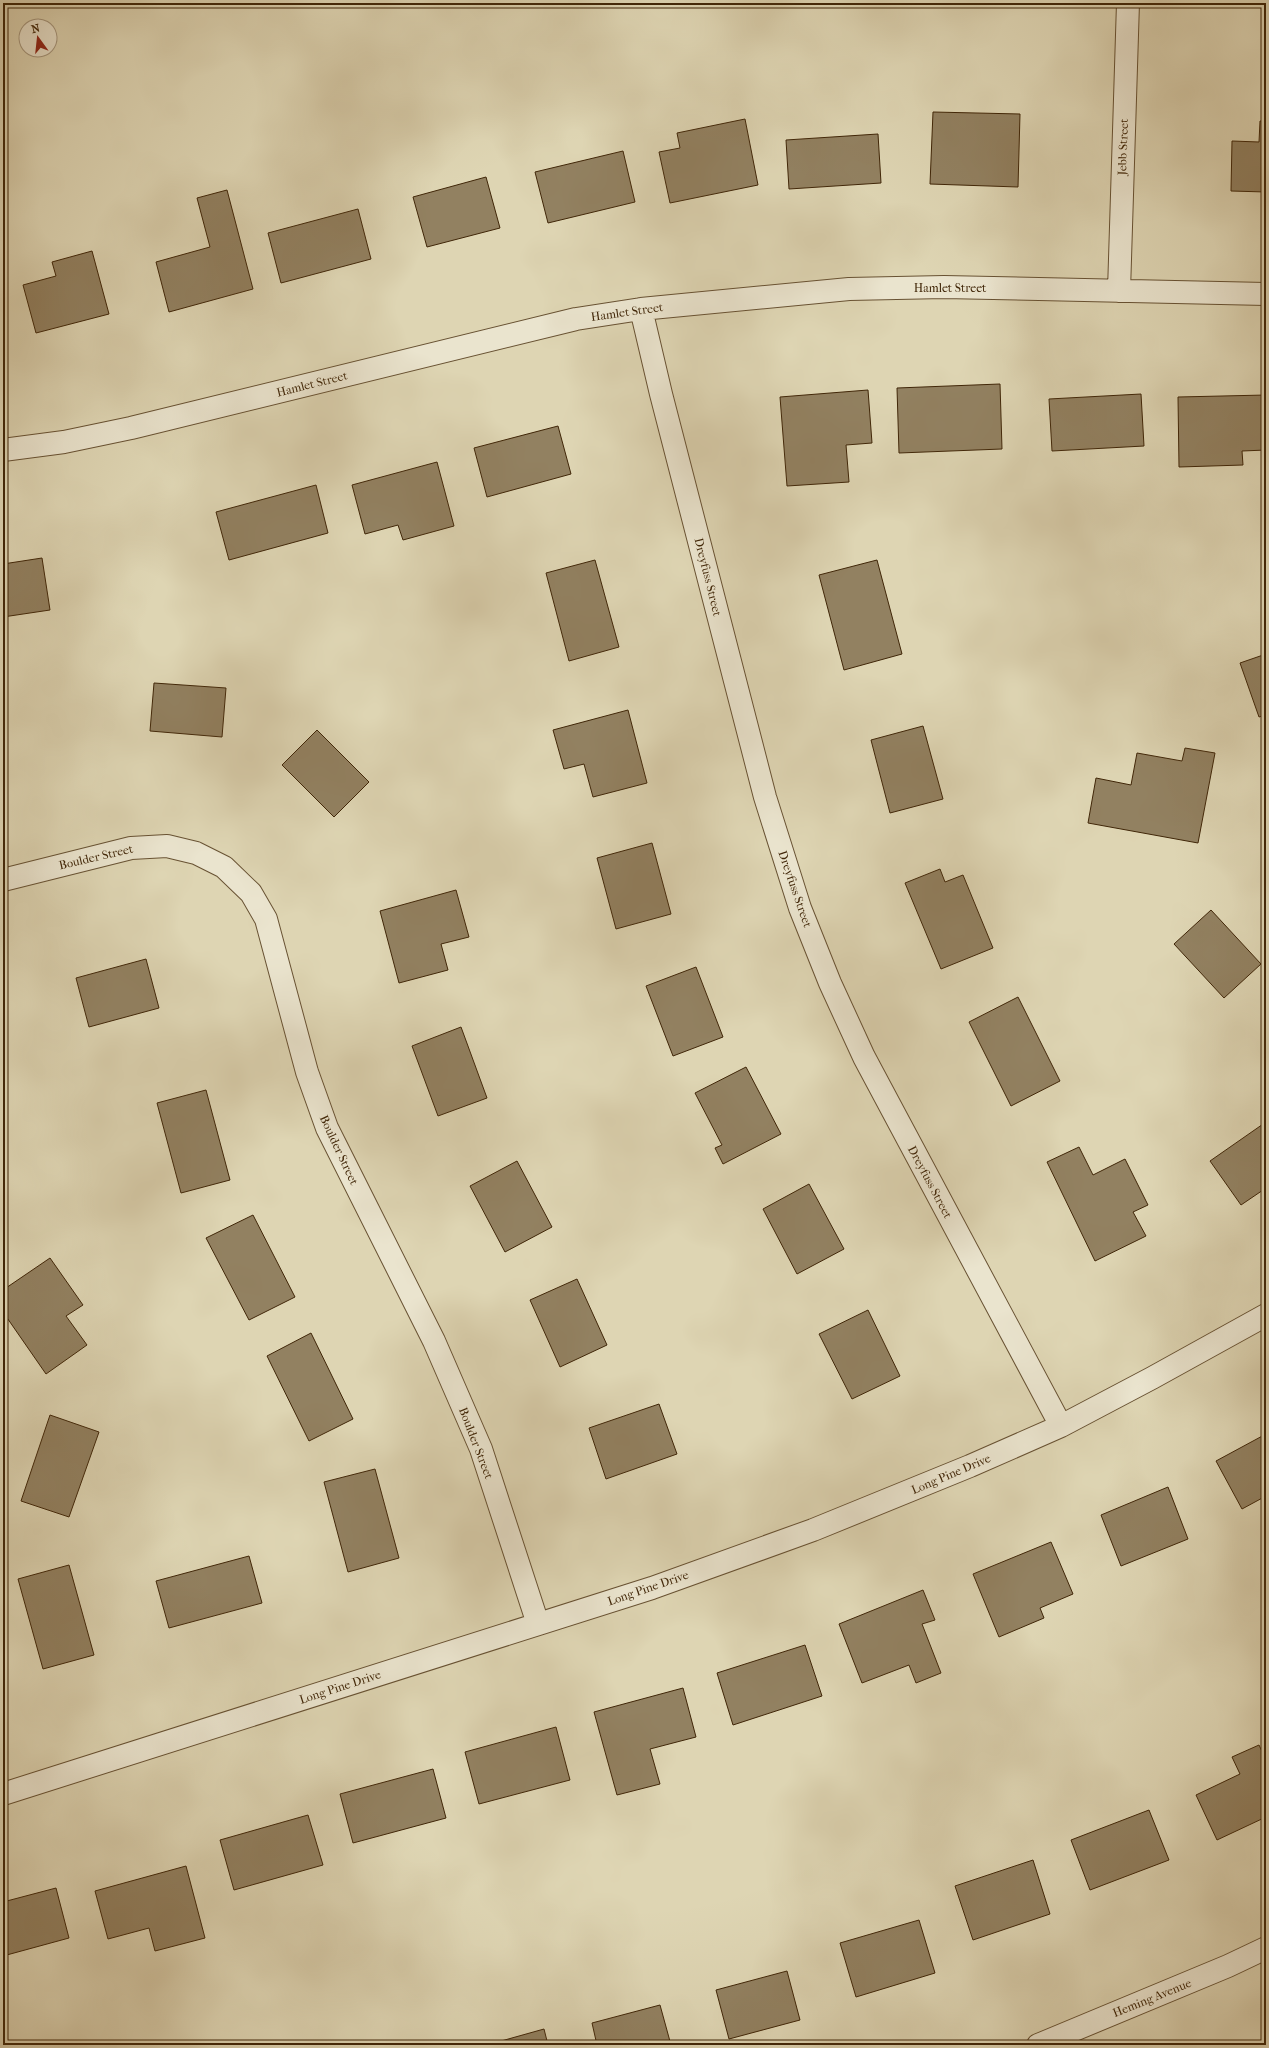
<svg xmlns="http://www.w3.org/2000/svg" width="1269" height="2048" viewBox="0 0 1269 2048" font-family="'IM FELL French Canon',serif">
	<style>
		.building { fill: #928161; stroke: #402608 }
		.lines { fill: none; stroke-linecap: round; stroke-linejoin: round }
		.minor-casing { stroke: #685233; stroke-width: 24 }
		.minor { stroke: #eae4ce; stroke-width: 22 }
		.labels { text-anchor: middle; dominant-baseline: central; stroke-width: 3; stroke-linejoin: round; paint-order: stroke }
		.street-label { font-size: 12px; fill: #402608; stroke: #eae4ce }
	</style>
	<rect width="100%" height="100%" fill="#ded5b3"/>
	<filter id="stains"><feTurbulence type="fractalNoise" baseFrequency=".005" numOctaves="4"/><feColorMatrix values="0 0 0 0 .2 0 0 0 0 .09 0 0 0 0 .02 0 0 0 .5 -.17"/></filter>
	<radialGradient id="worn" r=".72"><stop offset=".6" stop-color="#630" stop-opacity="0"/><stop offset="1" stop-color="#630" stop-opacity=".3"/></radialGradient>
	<path class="building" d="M933 112 1020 114 1018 187 930 184Z
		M745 119 758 185 670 203 659 152 680 148 677 133Z
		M1260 121H1266V192L1231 191 1232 141 1259 142Z
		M878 134 881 183 789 189 786 140Z
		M623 151 635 202 548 223 535 172Z
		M486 177 500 228 427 247 413 197Z
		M227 190 253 289 169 312 156 262 210 247 197 198Z
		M358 209 371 259 281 283 268 233Z
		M92 251 109 314 36 333 23 285 56 276 52 262Z
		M1000 384 1002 449 899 453 897 388Z
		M868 390 872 443 846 445 849 482 787 486 780 397Z
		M1141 394 1144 446 1052 451 1049 399Z
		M1266 395V450L1242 451 1243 465 1179 467 1178 397Z
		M558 426 571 474 487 497 474 448Z
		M437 462 454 526 403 540 398 525 365 534 352 485Z
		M316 485 328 533 229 560 216 512Z
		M42 558 50 610 3 617V564Z
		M595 560 619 647 569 661 546 573Z
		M877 560 902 654 844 670 819 575Z
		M1266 654V715L1259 717 1240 663Z
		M154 683 226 688 222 737 150 731Z
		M628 710 647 783 593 797 584 764 564 769 553 730Z
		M923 726 943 799 890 813 871 740Z
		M317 730 369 782 334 817 282 765Z
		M1185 748 1215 753 1198 843 1088 823 1096 778 1131 785 1137 753 1182 761Z
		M652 843 671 914 616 929 597 858Z
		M940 869 945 882 963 875 993 948 941 969 905 883Z
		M456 890 469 937 441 944 448 970 399 983 380 911Z
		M1211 910 1261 964 1224 998 1174 944Z
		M146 959 159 1008 89 1027 76 978Z
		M696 967 723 1037 673 1056 646 986Z
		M1018 997 1060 1081 1011 1106 969 1022Z
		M461 1027 487 1098 438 1116 412 1046Z
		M746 1067 781 1134 723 1164 715 1148 722 1145 695 1093Z
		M206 1090 230 1180 181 1193 157 1103Z
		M1266 1122V1188L1241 1205 1210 1161Z
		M1079 1147 1093 1175 1125 1159 1148 1205 1133 1212 1146 1236 1095 1261 1047 1162Z
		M517 1161 552 1227 505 1252 470 1186Z
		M809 1184 844 1249 797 1274 763 1209Z
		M253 1215 295 1297 249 1320 206 1238Z
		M50 1258 83 1305 66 1316 87 1345 46 1374 3 1312V1290Z
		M577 1279 607 1345 560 1367 530 1300Z
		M868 1310 900 1376 852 1399 819 1334Z
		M311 1333 353 1419 309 1441 267 1356Z
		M659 1404 677 1454 606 1479 589 1428Z
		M50 1415 99 1432 69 1517 21 1501Z
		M1266 1434V1496L1242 1509 1216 1461Z
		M375 1469 399 1558 348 1572 324 1482Z
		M1168 1487 1188 1539 1121 1566 1101 1515Z
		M1051 1542 1073 1594 1040 1608 1044 1618 999 1637 973 1574Z
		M249 1556 262 1603 169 1628 156 1581Z
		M69 1565 94 1655 43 1669 18 1579Z
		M923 1590 935 1620 922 1624 941 1673 916 1683 909 1665 862 1683 839 1624Z
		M805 1645 822 1696 733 1725 717 1673Z
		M683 1688 696 1737 650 1749 660 1784 617 1795 594 1712Z
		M556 1727 570 1780 479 1804 465 1752Z
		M1259 1745 1266 1760V1817L1217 1840 1196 1795 1240 1774 1232 1757Z
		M433 1769 446 1818 353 1843 340 1794Z
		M1149 1810 1169 1860 1090 1890 1071 1840Z
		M308 1815 323 1865 234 1890 220 1840Z
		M1033 1860 1050 1914 973 1940 955 1886Z
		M186 1866 205 1938 155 1951 149 1928 108 1939 95 1891Z
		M56 1888 69 1938 3 1956V1902Z
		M919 1920 935 1973 856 1997 840 1943Z
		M787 1971 800 2020 729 2039 716 1990Z
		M660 2005 671 2045H597L592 2023Z
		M544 2029 548 2045H487Z"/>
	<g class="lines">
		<g class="minor-casing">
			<path id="minor" d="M1119 291 1128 3
				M641 309 661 394 765 797 800 908 830 983 864 1057 1061 1426
				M3 450 64 442 131 428 576 319 641 309 849 289 944 287 1266 294
				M3 880 131 848 167 846 196 853 224 867 251 893 266 919 307 1072 327 1128 434 1341 481 1449 538 1624
				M3 1794 652 1588 813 1530 970 1466 1061 1426 1152 1378 1266 1315
				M1038 2045 1228 1966 1266 1948"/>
		</g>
		<use href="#minor" class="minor"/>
	</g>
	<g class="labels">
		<g class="street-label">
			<text transform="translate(1123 147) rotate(-88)">Jebb Street</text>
			<text x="950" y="288">Hamlet Street</text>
			<text transform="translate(627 312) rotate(-8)">Hamlet Street</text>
			<text transform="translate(312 384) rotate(-14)">Hamlet Street</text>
			<text transform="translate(708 577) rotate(76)">Dreyfuss Street</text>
			<text transform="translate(96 857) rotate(-13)">Boulder Street</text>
			<text transform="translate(795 889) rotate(71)">Dreyfuss Street</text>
			<text transform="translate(339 1150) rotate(65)">Boulder Street</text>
			<text transform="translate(930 1182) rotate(62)">Dreyfuss Street</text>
			<text transform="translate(476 1443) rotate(69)">Boulder Street</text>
			<text transform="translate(951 1474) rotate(-23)">Long Pine Drive</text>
			<text transform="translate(648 1588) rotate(-19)">Long Pine Drive</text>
			<text transform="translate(340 1687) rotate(-18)">Long Pine Drive</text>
			<text transform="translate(1152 1998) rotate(-22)">Heming Avenue</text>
		</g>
	</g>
	<rect width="1269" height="2048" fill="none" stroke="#ded5b3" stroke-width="16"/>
	<rect x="4" y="4" width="1261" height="2040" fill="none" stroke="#402608" stroke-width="2"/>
	<rect x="8" y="8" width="1253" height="2032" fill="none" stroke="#402608"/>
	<g transform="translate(38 38) rotate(345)"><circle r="19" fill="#eae4ce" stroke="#a6987f"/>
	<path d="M0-3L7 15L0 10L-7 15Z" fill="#8f2418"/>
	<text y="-6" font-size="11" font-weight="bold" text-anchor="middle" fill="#402608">N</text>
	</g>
	<rect width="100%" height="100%" filter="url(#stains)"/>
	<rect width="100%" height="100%" fill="url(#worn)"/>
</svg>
